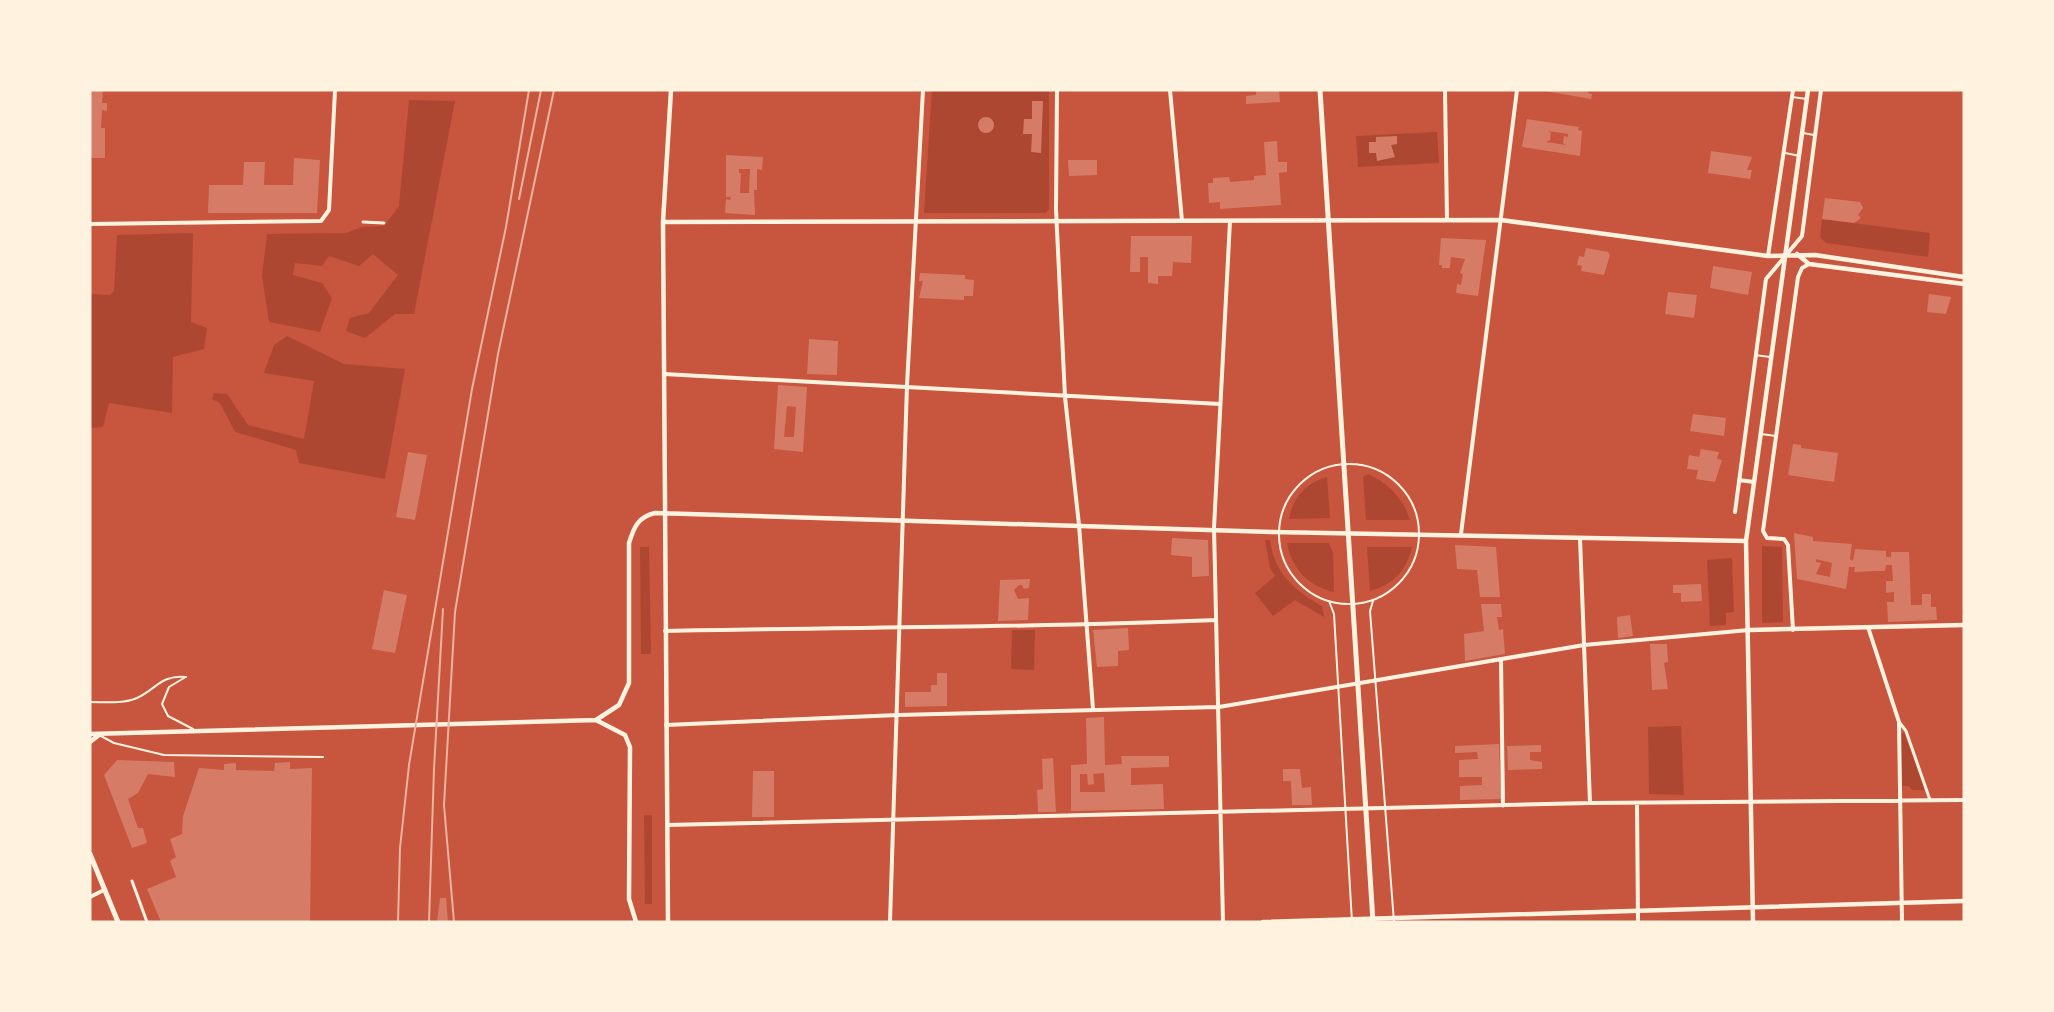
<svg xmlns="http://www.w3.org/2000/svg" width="2054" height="1012" viewBox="0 0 2054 1012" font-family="Manrope,sans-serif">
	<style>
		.green { fill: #ae4732 }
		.building { fill: #d67c66; fill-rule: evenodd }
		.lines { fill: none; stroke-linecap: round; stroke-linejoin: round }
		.service { stroke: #fff3e0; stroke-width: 2 }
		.pedestrian { stroke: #fff3e0; stroke-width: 3 }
		.minor { stroke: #fff3e0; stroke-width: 4 }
		.tertiary { stroke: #fff3e0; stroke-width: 4.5 }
		.secondary { stroke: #fff3e0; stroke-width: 5 }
		.rail { stroke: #e9b49f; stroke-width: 2 }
	</style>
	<rect width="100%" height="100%" fill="#c8553d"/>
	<path class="green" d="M932 90H1049V209L1046 213H924Z
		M409 100 455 101 414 314H395L365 338 346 331 350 318 369 313 398 275 373 254 359 266 329 256 322 266 295 263 293 275 322 283 332 298 320 332 269 322 262 276 267 234 346 233 362 227 384 226 399 206Z
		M1437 132 1439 163 1358 167 1356 136Z
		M1822 219 1930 233 1928 257 1826 243 1820 237Z
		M193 233 191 322 207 328 204 349 173 357 172 413 109 403 103 427 90 428V294L110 295 114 291 117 235Z
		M287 336 344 364 405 369 385 479 299 463 296 450 235 432 220 403 212 399 214 393 227 394 248 425 304 439 314 381 264 373 274 345Z
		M1368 474C1389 484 1403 498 1410 520H1366L1363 477Z
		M1327 477 1330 518 1289 519C1293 497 1306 483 1327 477Z
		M1265 540H1270C1274 573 1295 591 1322 606L1324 617 1295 600 1273 616 1255 593 1275 576 1270 568Z
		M1287 543H1329L1333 553 1334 592C1308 586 1292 569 1287 543Z
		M1762 546 1782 547 1783 622 1762 623Z
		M640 547H649L651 654H641Z
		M1367 547H1412C1407 570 1393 585 1370 591Z
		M1732 558 1734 612 1726 613V625L1710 626 1707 560Z
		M1012 630H1035L1034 670 1011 669Z
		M1681 726 1684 795 1649 794 1648 727Z
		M1904 733 1925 790H1912L1909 786H1902L1900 734Z
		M644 815H652V904H645Z"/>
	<path class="building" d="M90 90H103L102 103H107V111L102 110 101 128H105V158H90Z
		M1256 90H1279L1280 102 1246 104V96L1256 95Z
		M1539 90H1588V93L1592 94 1591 99Z
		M1032 101H1043L1041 153 1031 152 1032 134H1023L1024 119H1032Z
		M978 125a8 8 0 1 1 16 0a8 8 0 1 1-16 0Z
		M1527 119 1579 127 1578 130 1582 131 1580 156 1522 147ZM1548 131 1568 134V137L1564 136 1563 143 1566 145 1546 142 1550 140 1551 133Z
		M1397 136V144L1391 145 1395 157 1377 161 1376 153H1369V142H1376V137Z
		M1277 141 1278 162H1287V172L1279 173 1281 205 1220 209V202L1209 203 1208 183H1213V178L1229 177 1230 182 1254 180V176L1266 175 1264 142Z
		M1711 151 1752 157 1747 170H1752L1750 179 1708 173Z
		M726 155 763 157 762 170 757 169V190H754L755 215 725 213 726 199 730 200 731 197H726ZM739 169H750L749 193H740L741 173H739Z
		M294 158 320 160 317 213H208L209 185H243L244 162H265L264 185H293Z
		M1068 160H1097V175L1069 176Z
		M1825 198 1860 202 1863 208 1858 215 1861 218 1854 223 1822 219Z
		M1131 236H1192L1191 263 1173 262 1172 276H1158V284L1148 283V257H1140V272H1130Z
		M1441 238 1486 240 1478 296 1456 293 1457 284 1461 285 1463 274 1460 273 1465 259 1451 257 1450 268H1442V265H1439Z
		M1586 248 1608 252 1610 255 1604 275 1581 271 1582 266 1577 265 1579 256 1584 257Z
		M1713 266 1752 272 1748 295 1710 288Z
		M920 273 965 275V279L974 280 973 296H964V300L919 298 923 281H919Z
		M1668 292 1697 295 1694 318 1665 314Z
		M1929 294 1951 297 1946 314 1927 312Z
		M809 339 838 341 837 375 807 374Z
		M778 385 807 387 803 452 774 449ZM787 406 796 407 794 437H784Z
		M1693 414 1726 418 1724 436 1690 431Z
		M1793 444 1801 445V448L1838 453 1834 482 1788 475Z
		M1701 449 1719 452 1717 459 1722 460 1715 482 1696 479 1698 470 1687 469 1689 455 1699 457Z
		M408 452 427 455 415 520 396 517Z
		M1794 533 1813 537V541L1852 544 1850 559 1853 561 1855 549 1886 551V557H1891V552H1909L1911 605H1922V594H1931V607H1936L1937 620 1888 622 1887 602H1894V592L1886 593V581H1893L1892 565H1886L1885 571H1876L1854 572 1855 567H1849L1846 589 1797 579ZM1816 559 1832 563 1830 577 1816 574 1821 563 1816 562Z
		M1172 538 1208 540 1209 576 1192 577V557L1171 555Z
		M1455 545 1496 547 1500 597H1480L1477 570 1457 569Z
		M1030 579 1029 588 1024 589 1022 585H1019L1014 590 1018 599 1029 598 1028 620 998 621 1000 580Z
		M1701 584 1702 601 1681 602V593H1673V585Z
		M384 590 407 595 395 653 372 649Z
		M1481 604H1501L1502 617H1497L1499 630 1503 629 1505 654 1465 661 1464 634 1484 631Z
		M1630 615 1633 636 1618 638 1617 617Z
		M1128 628 1129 650 1118 651V666L1097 667 1093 630Z
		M1650 644H1667L1668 662 1664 663 1668 689 1652 690Z
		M937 673H947V706L905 707V692H931V685H937Z
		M1104 717 1105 765 1122 764 1121 756H1169V767L1131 768V785L1163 784 1164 809 1071 811V765L1087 764 1086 718ZM1104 773 1105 792H1080V774H1087L1088 785 1094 784 1093 774Z
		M1499 744 1501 799 1460 800V786L1482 785V777H1459V760L1478 759 1477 752 1455 753V746Z
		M1541 745V752H1530V760L1542 762V769L1508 770 1507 746Z
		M1053 758 1056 812H1038L1037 790 1043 789 1042 759Z
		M117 760 174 762 175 777 148 774 138 793 128 799 138 828H143L147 843 132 848 104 775Z
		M290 762V769L312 768 310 922H161L147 889 176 877 170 861 176 857 170 839 182 834 183 816 199 768 224 770V764L236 763V770L274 771 275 763Z
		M1283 769H1300L1302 788 1311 787 1312 805H1292L1291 781H1283Z
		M753 771H774V817H752Z
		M440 898H446L448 922H437Z"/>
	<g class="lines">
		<path class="service" d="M1792 97 1807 99
			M1803 133 1814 135
			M1785 153 1800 156
			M1755 355 1770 357
			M1761 434 1776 436
			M1279 534a70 70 0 1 1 140 0a70 70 0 1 1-140 0Z
			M1329 601 1334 614 1352 922
			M1373 601 1370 611 1394 922
			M184 678 169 687 162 704 168 716 193 729
			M90 702C105 702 123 704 137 698 158 688 160 675 186 677
			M99 735 114 743 164 755 323 757"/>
		<path class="pedestrian" d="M363 222 384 223
			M1900 723 1906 731 1930 800
			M132 881 147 922"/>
		<path class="minor" d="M1057 90 1056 209 1065 397 1079 525 1093 709
			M1170 90 1182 221
			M1445 90 1447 220
			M90 224 321 221 329 210 335 90
			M1768 256 1793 90
			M664 374 1220 404
			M1739 480 1754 482
			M1735 512 1766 279 1802 236 1821 90
			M1461 534 1517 90
			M1580 538 1590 803
			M1868 627 1899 722 1902 922
			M1793 630 1788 545 1784 539 1767 538 1763 531 1798 277 1802 268 1809 264
			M665 631C849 627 1033 628 1216 620
			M1501 659 1503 806
			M666 725 898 715 1219 707 1584 645 1749 630
			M1637 803 1638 922
			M667 825 1590 803 1964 800
			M90 897 104 890
			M890 922 907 385 923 90
			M1223 922 1214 528 1230 221"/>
		<path class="tertiary" d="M663 222 1501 220 1768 256 1815 255 1964 277
			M1797 254 1809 264 1964 284
			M1750 630 1964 625
			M596 720 625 735 630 747 629 899 636 922
			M90 734 596 720 619 705 629 683V543C634 527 638 517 655 513L1272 532 1746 541
			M90 742 99 735
			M668 922 663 222 671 90
			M1263 922 1964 901
			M1753 922 1746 541 1808 90"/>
		<path class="secondary" d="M1320 90 1373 922
			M90 854 118 922"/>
		<path class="rail" d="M519 199 541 90
			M398 922 400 848 409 765 472 389 506 227 529 90
			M429 922 434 769 443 609
			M454 922 444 805 455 612 498 354 554 90"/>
	</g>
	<rect width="2054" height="1012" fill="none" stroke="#fff3e0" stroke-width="183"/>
</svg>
